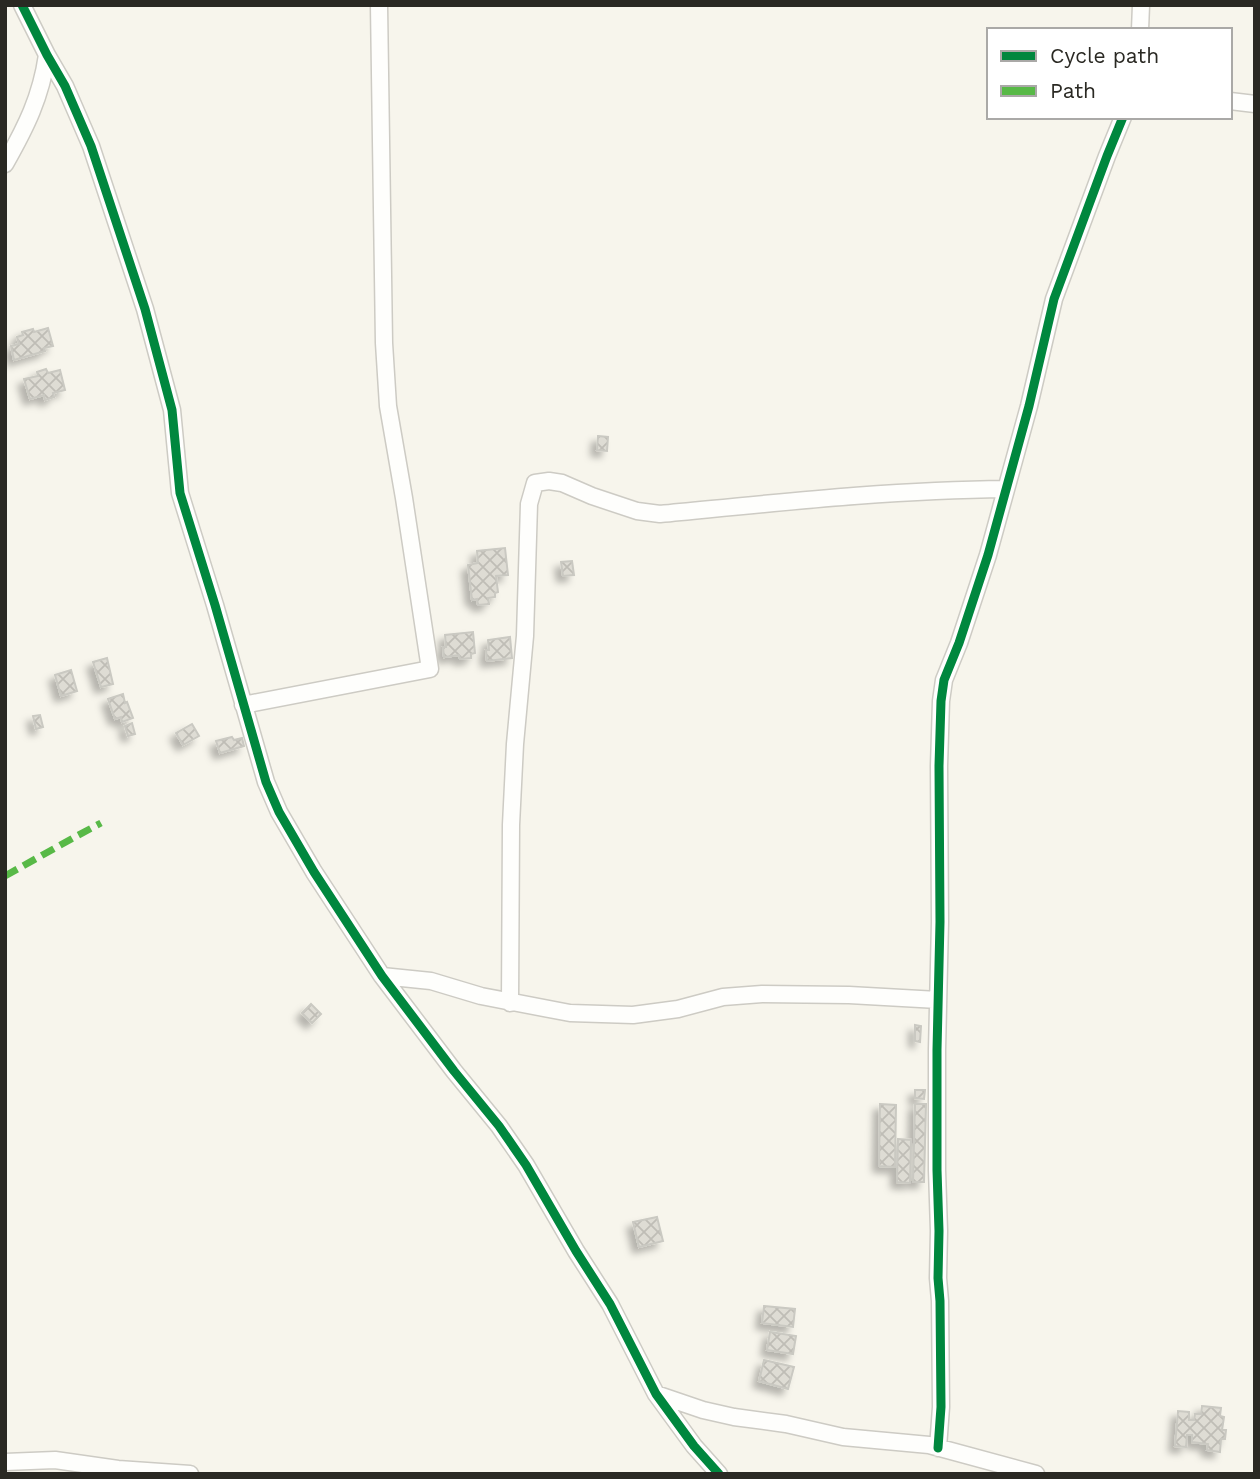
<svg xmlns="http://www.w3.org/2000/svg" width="1260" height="1479" viewBox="0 0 1260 1479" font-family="'Work Sans',sans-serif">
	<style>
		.building { fill: url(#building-cross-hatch); stroke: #cac9c2; stroke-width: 2; filter: url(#shadow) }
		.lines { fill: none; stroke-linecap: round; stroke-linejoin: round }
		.minor-casing { stroke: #cdcbc4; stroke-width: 19 }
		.minor { stroke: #fefefc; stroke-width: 16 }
		.quiet { stroke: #58b947; stroke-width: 7; stroke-dasharray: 14 7; stroke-linecap: butt }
		.cycleway-casing { stroke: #fff; stroke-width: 13 }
		.cycleway { stroke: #00873e; stroke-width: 9 }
	</style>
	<defs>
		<pattern id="building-cross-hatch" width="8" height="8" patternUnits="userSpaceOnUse" patternTransform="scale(1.75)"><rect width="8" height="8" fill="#dedcd4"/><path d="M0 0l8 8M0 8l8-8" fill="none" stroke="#bfbdb6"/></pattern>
		<filter id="shadow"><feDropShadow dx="-6" dy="6" stdDeviation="3.5" flood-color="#0004"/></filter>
	</defs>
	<rect width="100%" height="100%" fill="#f7f5ec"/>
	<path class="building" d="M48 328 53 346 44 348 45 351 14 360 11 346 19 344 17 337 23 335 22 332 33 329 34 332Z
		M46 369 48 373 60 370 65 390 53 393 54 397 45 400 44 395 30 399 24 379 38 376 37 372Z
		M598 436 608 437 607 451 597 450Z
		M505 548 508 575 496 576 498 592 495 593V597L488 598 489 604 478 605 477 599 472 600 468 565 478 563 477 551Z
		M572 561 574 575 563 576 561 562Z
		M473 632 475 653 471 654V658L460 659 459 655 444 657 443 647H446L445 635Z
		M510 637 512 658 487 661 486 650H489L488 640Z
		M107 658 113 684 101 687 93 662Z
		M71 670 77 691 61 696 55 675Z
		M123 694 125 703 127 702 133 718 122 722 121 717 115 719 108 699Z
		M40 715 43 727 36 729 33 716Z
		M132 723 135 734 128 736 125 726Z
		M192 724 199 736 183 745 176 733Z
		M232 737 234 740 242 738 244 746 220 753 216 741Z
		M311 1004 321 1014 312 1023 302 1013Z
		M915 1025 921 1026 920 1042 915 1041Z
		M915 1090H925L924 1099 915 1098Z
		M880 1104 896 1105 895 1167 879 1166Z
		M915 1104H926L924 1182H913Z
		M898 1139 911 1140 910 1183 897 1182Z
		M657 1217 663 1241 639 1247 633 1222Z
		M764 1306 795 1309 793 1327 762 1323Z
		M770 1332 796 1336 793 1354 767 1350Z
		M764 1360 794 1367 788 1389 759 1381Z
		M1202 1406 1221 1408 1220 1416 1224 1417 1222 1430H1226L1225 1439H1221L1220 1452 1207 1450 1208 1444 1192 1442V1435H1187L1186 1447 1175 1446 1178 1411 1189 1412V1420H1194L1195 1414H1201Z"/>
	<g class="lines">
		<g class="minor-casing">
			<path id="minor" d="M22 5 47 55 65 86 91 146 145 309 172 410 180 493 215 605 266 782 279 812 314 872 382 976 454 1071 499 1126 526 1165 576 1251 610 1304 656 1394 694 1446 719 1474
				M1140 30 1141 5
				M1230 101 1255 104
				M5 164C26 127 41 97 47 55
				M243 705 430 669 404 498 388 406 384 343 379 5
				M382 976 431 981 481 996 570 1013 633 1015 678 1009 723 997 762 994 849 995 938 1000
				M510 1003 511 825 515 744 525 636 529 504 535 483 549 481 562 483 592 496 637 511 660 514C775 503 890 490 1006 489
				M656 1394 703 1410 734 1417 786 1424 843 1437 929 1445 1036 1474
				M938 1448 941 1407 940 1301 938 1278 939 1231 937 1170V1050L940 922 939 766 941 701 944 680 959 643 988 555 1029 406 1054 299 1107 156 1123 117
				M5 1462 55 1460 118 1469 190 1474"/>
		</g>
		<use href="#minor" class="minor"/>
		<path class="quiet" d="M5 876 73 838 101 823"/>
		<g class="cycleway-casing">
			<path id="cycleway" d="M22 5 47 55 65 86 91 146 145 309 172 410 180 493 215 605 266 782 279 812 314 872 382 976 454 1071 499 1126 526 1165 576 1251 610 1304 656 1394 694 1446 719 1474
				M938 1448 941 1407 940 1301 938 1278 939 1231 937 1170V1050L940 922 939 766 941 701 944 680 959 643 988 555 1029 406 1054 299 1107 156 1123 117"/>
		</g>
		<use href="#cycleway" class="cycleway"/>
	</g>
	<rect width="1260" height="1479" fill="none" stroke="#2a2923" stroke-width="14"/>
	<rect x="987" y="28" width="245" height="91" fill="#ffffff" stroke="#aaa9a7" stroke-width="2"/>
	<rect x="1001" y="51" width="35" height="10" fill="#00873e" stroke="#aaa9a7" stroke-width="2"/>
	<text x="1050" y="63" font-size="21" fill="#2a2923">Cycle path</text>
	<rect x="1001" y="86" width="35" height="10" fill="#58b947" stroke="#aaa9a7" stroke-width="2"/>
	<text x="1050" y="98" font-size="21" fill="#2a2923">Path</text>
</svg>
